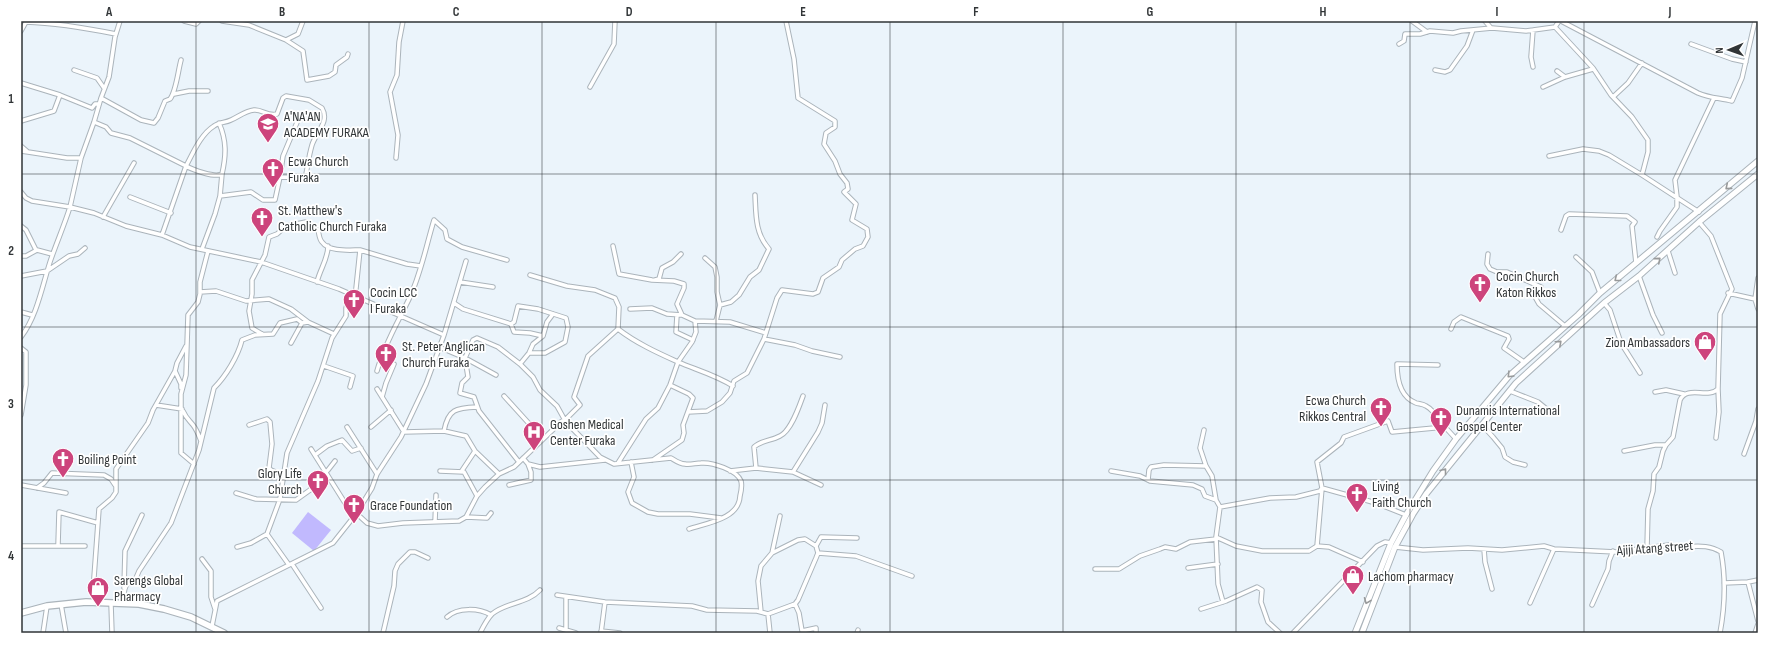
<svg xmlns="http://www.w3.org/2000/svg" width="1779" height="654" viewBox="0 0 1779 654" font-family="'Sofia Sans Condensed',sans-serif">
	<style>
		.green { fill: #c1b9fe }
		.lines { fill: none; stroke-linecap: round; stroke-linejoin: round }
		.street-casing { stroke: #abb4bb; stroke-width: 5.5 }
		.secondary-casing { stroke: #abb4bb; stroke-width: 7 }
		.primary-casing { stroke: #abb4bb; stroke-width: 8 }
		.street { stroke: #fff; stroke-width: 3.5 }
		.secondary { stroke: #fff; stroke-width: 5 }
		.primary { stroke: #fff; stroke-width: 5.5 }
		.oneway { stroke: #989a9b }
		.grid { fill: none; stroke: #313537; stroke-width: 1; stroke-opacity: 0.55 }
		.labels { text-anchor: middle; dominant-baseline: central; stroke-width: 3.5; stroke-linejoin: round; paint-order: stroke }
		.poi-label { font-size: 14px; fill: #313537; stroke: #fff; text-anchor: start }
		.street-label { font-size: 14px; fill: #313537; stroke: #fff }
		.neatline { fill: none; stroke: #313537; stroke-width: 1.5 }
		.grid-label { font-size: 13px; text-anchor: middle; font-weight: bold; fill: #313537 }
	</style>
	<rect width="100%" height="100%" fill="#ebf4fb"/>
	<path class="green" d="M308 512 331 530 314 551 292 533Z"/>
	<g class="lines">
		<g class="street-casing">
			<path id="street" d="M120 21 115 37 109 77 101 98 94 122 81 158 70 207 94 213 126 226 162 235 190 247 261 262 339 289 444 335 426 384 401 437 377 474 372 488 356 514 333 543 217 601 212 626
				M184 21 196 24 199 21
				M222 21 249 25 286 40 298 34 303 21
				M1412 21 1427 32
				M1485 21 1491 28
				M1561 21 1698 93C1709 98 1720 98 1732 101L1742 78 1755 21
				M1555 27 1593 68 1611 95 1632 117 1648 140V152L1642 175
				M21 31 26 22C57 23 86 28 116 34
				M286 40 303 51 307 80 329 76 335 72 336 65 347 57 348 54
				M1399 44 1404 41 1405 34H1420L1430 31 1453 33 1461 31 1492 28 1526 31 1555 27 1559 21
				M1691 44 1732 59 1746 62
				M1533 67 1531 57 1533 30
				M74 70 97 78 104 88
				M1435 70 1445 72 1450 70 1467 46 1473 30
				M1557 71 1565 77
				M21 83 60 95
				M590 87 614 44 615 21
				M1543 87 1565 77 1593 69
				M174 94 189 91H208
				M1613 97 1628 83 1642 63
				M101 98 141 120 154 123 158 118 165 101 170 99C176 92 178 71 181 60
				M21 121 54 111 60 95 92 108 95 104H99
				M94 122 106 127 111 133 130 138 186 166C193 153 201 134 214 126 219 122 225 123 231 120 238 117 245 111 254 110 262 109 268 117 277 114L283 98 286 96 309 100 322 108C330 122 316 132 312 145 309 155 308 164 306 174L304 178 280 177 275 200H263L251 192 220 196 215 214 202 249
				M21 146 28 152 67 158H81
				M21 151 28 152
				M1549 156 1583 149 1599 151 1609 155 1642 175 1699 212
				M396 158 398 135 390 92 397 75 399 42 403 21
				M280 177 283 156 298 120
				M21 192 26 198 32 201 70 207C64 226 56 244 50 262 42 287 37 316 21 337
				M220 196 222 174
				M130 197 171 213
				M103 217 134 163
				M21 226 26 230 36 250
				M1561 230 1566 216 1569 214 1627 216 1635 222 1632 226 1636 263
				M162 235 186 166C193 170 215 178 222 174 226 156 227 141 219 123
				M1657 237 1660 231 1677 207V197L1675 180 1714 98
				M613 246 619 274 652 280 674 281 684 284V288L677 304 682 315 695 321 730 322 766 333
				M1668 251 1675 273
				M1488 254 1487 264 1490 269 1497 272H1507L1541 287 1535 297 1539 304 1565 326
				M21 256H26L37 250 52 254
				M1576 257 1592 272 1600 293
				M705 258 715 267 717 277V292L720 305 716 321
				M530 275 567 286 595 290 615 298 619 307 618 329C636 343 658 353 678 362 697 370 716 375 733 386
				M21 276 47 271 69 256 78 254 85 248
				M1639 276 1653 315 1662 333
				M1758 278 1755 299 1758 309
				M655 280 659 279 662 268 673 262 681 254
				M317 282C320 269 328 259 328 246
				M460 282 493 287
				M200 292 216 291 246 301 269 299 291 309 308 322
				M1728 293 1755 299
				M355 298 360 250 407 264 421 266
				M454 303 463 309 511 324 514 322 518 306 538 309 566 318 568 327 565 342 545 353H529
				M1604 303 1610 310 1621 343 1640 373
				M720 305 731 302 739 295 750 277 759 270 769 249C755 233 756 215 755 195
				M630 309 652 308 667 314 682 315
				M21 312 32 315
				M677 315 676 332 693 340
				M511 324 514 332 530 333 543 336
				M1451 329 1454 322 1461 317 1508 336 1509 339 1504 348 1524 362
				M262 334 252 328 249 311 252 294V280L265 255 269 237 277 234 286 226 306 222 318 230C319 233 319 239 322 242 329 252 349 250 360 250
				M444 335 466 261
				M764 339 795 345 812 351 840 357
				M291 343 302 323
				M439 347 465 358 468 377 462 383 460 393 474 397 479 411 519 462
				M21 348 26 352V385L21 415
				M520 364 529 353 533 344 543 336 547 322 553 314
				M1438 365 1397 364C1397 380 1400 397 1416 403 1419 404 1423 404 1426 406 1434 410 1439 420 1445 427
				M324 366 353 376 350 387
				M377 371C384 345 398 322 409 299 421 274 426 246 434 220L445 230 447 239 462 247 507 260
				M496 375 465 358 473 340 477 338 498 347 520 364 533 377 540 390 557 406 567 424
				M181 388V384L175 371 177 363 186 346
				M377 389 404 432 444 431C448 409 456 408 477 407
				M1510 391 1538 402 1549 411
				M1655 392 1666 390 1684 394
				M504 396 543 439
				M382 397 386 383 394 364
				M156 405 182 409
				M183 411C186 418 189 420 193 425 197 430 199 436 201 441
				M688 412 707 411 722 402 730 393 734 381 747 373 764 339 777 298 782 290 813 294 818 292 823 278 839 267 842 260 855 249 863 246 868 237 867 229 852 220 856 204 844 192 848 189 847 183 840 174 835 161 824 144 826 133 835 127V121L798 98 794 59 786 21
				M565 420 580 405 574 397 588 356 618 329
				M249 425 267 419 270 422 272 444 269 468 271 470 285 476
				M1482 425 1493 437 1502 448 1505 457 1513 462 1525 465
				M347 427 377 474
				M371 427 391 410
				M1204 430 1200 448 1206 466 1212 476 1216 500
				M444 431 466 436 475 451 499 474
				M1716 438 1719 412 1718 389
				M311 449 345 503 367 523 378 526 403 523 459 521 466 517 477 496 485 487 499 474 514 467 562 421 568 424 600 457 614 464 671 458C676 461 680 464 685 464 690 465 696 463 701 463 712 462 737 470 741 481 742 485 741 492 740 496 739 519 707 523 689 529
				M1624 451 1655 445H1666
				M1744 454 1756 421 1758 409
				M315 455 327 446 342 440 352 451 361 448
				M523 458 528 464 540 467 605 460
				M653 460 682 440 684 433 683 425 693 398 689 394 670 385
				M631 462 634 477 628 492 632 503 648 512 658 514H690L721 518
				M618 463 646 419 658 408 670 385 678 362 692 342 696 332 695 321
				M194 464 181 453V394L186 375 188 315 198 302 200 294V282L208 251
				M756 468 793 472 821 485
				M440 471 464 472 477 496
				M730 471 756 468 754 447C762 440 771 441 780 436 791 431 799 407 803 396
				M1111 471 1140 476 1150 481 1193 485 1202 489 1205 496 1216 500 1220 507 1216 537 1218 584 1223 602 1226 601 1257 587 1262 590 1261 602 1268 622 1280 633
				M461 472 475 451
				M793 472 818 432 822 423 825 405
				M1148 480 1149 470 1151 467 1164 465 1206 466
				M21 485 66 493
				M509 485 531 480V472L528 464
				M37 488 44 483 52 473 104 475 111 479 115 485
				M236 493 256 499 296 500 310 490 315 482 328 470 335 461
				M1220 507 1270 498 1296 497 1320 491 1322 488 1317 462 1341 443 1344 437 1388 421 1392 432 1445 427 1456 439
				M466 517 487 518 491 513
				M435 522 436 495
				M1216 537 1236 546 1262 551H1309L1317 546 1329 547 1363 562
				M58 545 59 512 98 523
				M21 546H85
				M1317 546 1322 488 1376 503 1406 515
				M237 547 251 543 267 534
				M1395 547 1423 550 1468 548 1502 550 1544 546 1554 549 1616 552 1669 545C1687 550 1703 541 1721 552 1726 579 1725 606 1720 633
				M1647 548 1648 509 1653 491 1654 474 1659 467 1663 451 1666 445 1673 437 1680 400C1687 385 1708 399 1718 389L1720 314 1732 289 1711 236 1699 222
				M1484 549 1485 562 1492 589
				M772 553 798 540 805 539 816 546
				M818 553 856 556 912 576
				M202 559 211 571V597L215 609
				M292 564 321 608
				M289 565 267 534 280 499 287 453 318 381 332 338 346 316V308L350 295
				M1188 568 1218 564
				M1095 569H1119L1140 556 1160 549 1165 547 1176 549 1190 542 1216 539
				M1748 582 1758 580
				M1724 583 1748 582 1758 621
				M124 588 125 551 142 515
				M557 595 605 602 692 606 707 610 757 611 768 614 795 604 798 600 816 558 818 553 816 546 821 537 857 538
				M566 597V629
				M96 602 93 591 99 509 112 498 116 492V469L148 423 153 410 175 371
				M123 603C124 591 124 582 136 578L139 571 171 523 199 450 214 388C226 376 238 356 242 340L255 335 273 334 280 323 297 319 302 323 308 322 334 334
				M1530 603 1554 549
				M61 604 66 633
				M111 604 112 633
				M795 604 799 613 802 631 816 628V633
				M1592 605 1608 569 1609 561 1613 551
				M1201 609 1223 602
				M761 612 758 581 761 566 772 553 780 516
				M768 614 770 633
				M447 617C458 607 479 608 491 615
				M559 628 576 633
				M601 631 620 633
				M43 633 47 606
				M383 633 394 586 395 571 398 564 410 552H415L428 558
				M480 633C483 627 487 619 492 614 506 602 527 604 540 590
				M601 633 605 602
				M857 633 858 630
				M1293 633 1377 546 1385 542 1391 543
				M1755 633 1758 624"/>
		</g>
		<g class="secondary-casing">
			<path id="secondary" d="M1355 633 1391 543 1406 515 1433 471 1456 439 1509 376 1578 315 1600 293 1758 161
				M1362 633 1395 547 1413 514 1426 494 1516 383 1604 303 1639 276 1699 222 1758 174"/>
		</g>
		<g class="primary-casing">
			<path id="primary" d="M21 613 47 606 86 602 139 604 164 609 191 617 224 633"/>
		</g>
		<use href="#street" class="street"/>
		<use href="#secondary" class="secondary"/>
		<use href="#primary" class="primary"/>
	</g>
	<defs><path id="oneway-chevron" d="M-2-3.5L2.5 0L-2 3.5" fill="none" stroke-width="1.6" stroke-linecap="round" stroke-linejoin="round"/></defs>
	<g class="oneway">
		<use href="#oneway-chevron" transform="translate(1728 187) rotate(140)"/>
		<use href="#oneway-chevron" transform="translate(1658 260) rotate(-41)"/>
		<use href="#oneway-chevron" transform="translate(1617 279) rotate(141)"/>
		<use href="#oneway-chevron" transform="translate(1559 343) rotate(-42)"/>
		<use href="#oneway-chevron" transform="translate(1510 375) rotate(135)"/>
		<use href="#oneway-chevron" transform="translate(1444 471) rotate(-52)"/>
		<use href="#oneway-chevron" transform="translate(1367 601) rotate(112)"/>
	</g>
	<path class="grid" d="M196 21V633M369 21V633M542 21V633M716 21V633M890 21V633M1063 21V633M1236 21V633M1410 21V633M1584 21V633M21 174H1758M21 327H1758M21 480H1758"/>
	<defs>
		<g id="school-pin" transform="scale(1.15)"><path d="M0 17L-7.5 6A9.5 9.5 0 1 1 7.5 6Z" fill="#cd447c" stroke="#fff"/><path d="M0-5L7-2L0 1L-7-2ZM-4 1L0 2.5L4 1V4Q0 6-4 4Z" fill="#fff"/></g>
		<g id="church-pin" transform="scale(1.15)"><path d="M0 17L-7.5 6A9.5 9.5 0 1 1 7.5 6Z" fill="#cd447c" stroke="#fff"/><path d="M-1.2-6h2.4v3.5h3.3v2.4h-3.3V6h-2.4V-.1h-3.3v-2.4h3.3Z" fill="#fff"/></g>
		<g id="shop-pin" transform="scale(1.15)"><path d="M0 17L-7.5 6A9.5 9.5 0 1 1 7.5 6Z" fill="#cd447c" stroke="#fff"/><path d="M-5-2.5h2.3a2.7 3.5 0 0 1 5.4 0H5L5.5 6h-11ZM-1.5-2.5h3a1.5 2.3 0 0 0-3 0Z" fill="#fff"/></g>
		<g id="hospital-pin" transform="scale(1.15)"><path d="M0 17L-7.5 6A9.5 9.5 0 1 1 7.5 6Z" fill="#cd447c" stroke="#fff"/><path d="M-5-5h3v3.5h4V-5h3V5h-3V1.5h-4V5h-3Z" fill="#fff"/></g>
	</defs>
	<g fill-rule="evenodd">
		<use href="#school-pin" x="268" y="124"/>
		<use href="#church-pin" x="273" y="169"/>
		<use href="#church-pin" x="262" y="218"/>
		<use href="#church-pin" x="1480" y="284"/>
		<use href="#church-pin" x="354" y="300"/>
		<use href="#shop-pin" x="1705" y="342"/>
		<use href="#church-pin" x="386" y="354"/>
		<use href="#church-pin" x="1381" y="408"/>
		<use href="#church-pin" x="1441" y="418"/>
		<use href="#hospital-pin" x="534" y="432"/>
		<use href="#church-pin" x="63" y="459"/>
		<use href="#church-pin" x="318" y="481"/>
		<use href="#church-pin" x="1357" y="494"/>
		<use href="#church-pin" x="354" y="505"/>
		<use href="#shop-pin" x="1353" y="576"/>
		<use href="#shop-pin" x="98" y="588"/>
	</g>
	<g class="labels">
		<g class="poi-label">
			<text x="284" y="116">A'NA'AN<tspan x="284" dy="16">ACADEMY FURAKA</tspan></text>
			<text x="288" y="161">Ecwa Church<tspan x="288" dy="16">Furaka</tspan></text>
			<text x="278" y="210">St. Matthew's<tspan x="278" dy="16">Catholic Church Furaka</tspan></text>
			<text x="1496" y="276">Cocin Church<tspan x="1496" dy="16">Katon Rikkos</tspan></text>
			<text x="370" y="292">Cocin LCC<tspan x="370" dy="16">I Furaka</tspan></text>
			<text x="1690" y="342" text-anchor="end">Zion Ambassadors</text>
			<text x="402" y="346">St. Peter Anglican<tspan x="402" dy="16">Church Furaka</tspan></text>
			<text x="1366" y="400" text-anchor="end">Ecwa Church<tspan x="1366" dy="16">Rikkos Central</tspan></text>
			<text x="1456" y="410">Dunamis International<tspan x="1456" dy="16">Gospel Center</tspan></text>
			<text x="550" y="424">Goshen Medical<tspan x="550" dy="16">Center Furaka</tspan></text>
			<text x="78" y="459">Boiling Point</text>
			<text x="302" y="473" text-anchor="end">Glory Life<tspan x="302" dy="16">Church</tspan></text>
			<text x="1372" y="486">Living<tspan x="1372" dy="16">Faith Church</tspan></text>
			<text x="370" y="505">Grace Foundation</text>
			<text x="1368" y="576">Lachom pharmacy</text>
			<text x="114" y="580">Sarengs Global<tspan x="114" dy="16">Pharmacy</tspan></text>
		</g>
		<g class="street-label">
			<text transform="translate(1655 548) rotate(-4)">Ajiji Atang street</text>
		</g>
	</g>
	<rect width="1779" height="654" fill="none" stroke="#ffffff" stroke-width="44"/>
	<g transform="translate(1729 50) rotate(268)" stroke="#ffffff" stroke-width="3" paint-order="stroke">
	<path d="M0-3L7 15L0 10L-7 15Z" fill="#313537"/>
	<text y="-6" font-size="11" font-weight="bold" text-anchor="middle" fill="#313537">N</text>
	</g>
	<rect x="22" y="22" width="1735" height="610" class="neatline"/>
	<g class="grid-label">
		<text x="109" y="16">A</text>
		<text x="282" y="16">B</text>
		<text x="456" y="16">C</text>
		<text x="629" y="16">D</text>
		<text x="803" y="16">E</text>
		<text x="976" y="16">F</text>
		<text x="1150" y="16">G</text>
		<text x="1323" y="16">H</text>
		<text x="1497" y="16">I</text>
		<text x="1670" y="16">J</text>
		<text x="11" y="103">1</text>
		<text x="11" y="255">2</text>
		<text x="11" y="408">3</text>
		<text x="11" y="560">4</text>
	</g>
</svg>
